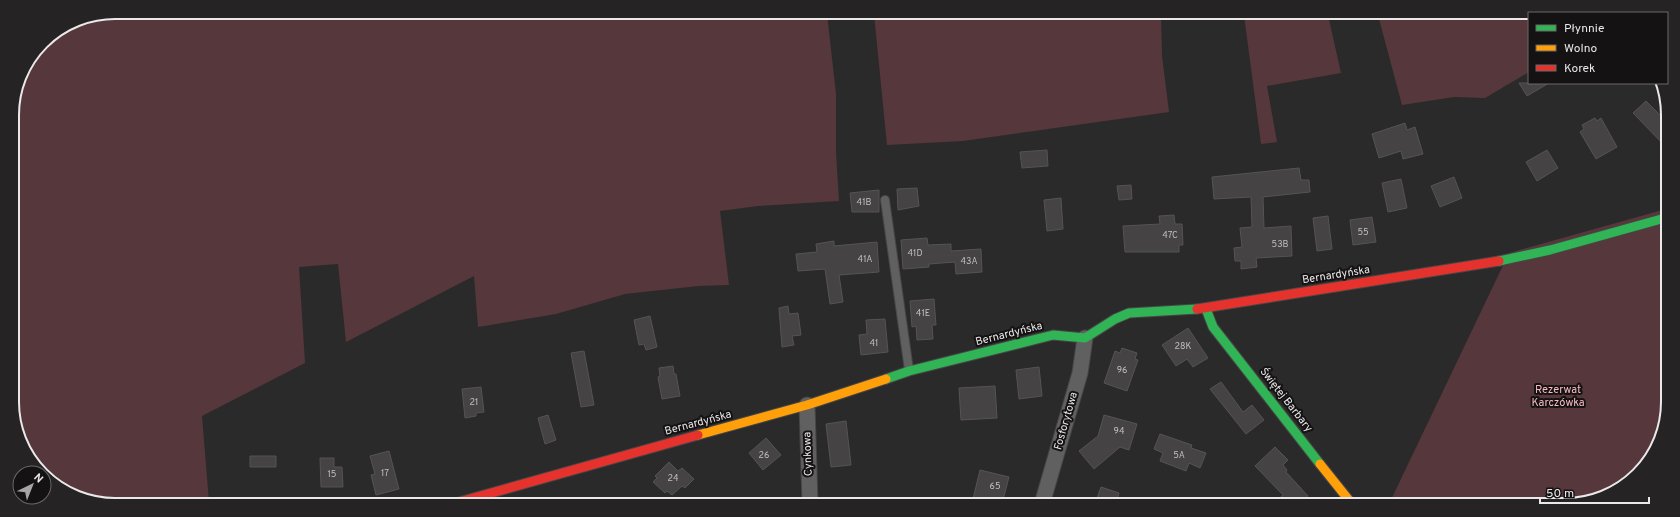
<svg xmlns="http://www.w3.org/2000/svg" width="1680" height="517" viewBox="0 0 1680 517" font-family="Overpass,sans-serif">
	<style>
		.green { fill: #56373c }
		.building { fill: #454343; stroke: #555354 }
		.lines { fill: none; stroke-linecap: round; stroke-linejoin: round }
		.lane-casing { stroke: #474646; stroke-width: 10 }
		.street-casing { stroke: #474646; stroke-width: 17 }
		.fast-casing { stroke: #474646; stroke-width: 11 }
		.slow-casing { stroke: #474646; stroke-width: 11 }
		.jam-casing { stroke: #474646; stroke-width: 11 }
		.lane { stroke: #616060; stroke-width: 8 }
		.street { stroke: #616060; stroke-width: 15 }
		.fast { stroke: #30b455; stroke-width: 9 }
		.slow { stroke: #ff9f0a; stroke-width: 9 }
		.jam { stroke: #e5322d; stroke-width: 9 }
		.labels { text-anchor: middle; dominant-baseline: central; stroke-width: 4; stroke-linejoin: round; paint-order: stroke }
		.number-label { font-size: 9px; fill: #c1bfbf }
		.street-label { font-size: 11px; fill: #eae8e8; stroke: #141212 }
		.park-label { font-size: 11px; fill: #f8bac3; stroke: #141212 }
		.rim { fill: none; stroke: #eae8e8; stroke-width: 2 }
	</style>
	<rect width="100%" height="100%" fill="#2b2a2a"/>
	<path class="green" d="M115 12 827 14 836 94V153L839 201 758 206 720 211 729 285 698 286 625 294 556 314 478 327 474 276 346 342 338 264 299 267 305 363 202 416 209 502 88 501 38 470 14 422 12 108 20 75 42 42 76 20Z
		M874 14 1161 15 1162 56 1169 112 963 141 887 145Z
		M1244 15H1328L1341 73 1267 86 1277 142 1261 144Z
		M1378 15H1529V72L1485 98 1454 97 1402 105Z
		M1666 209 1664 429 1651 460 1628 484 1572 505 1389 504 1509 253Z"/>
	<path class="building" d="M1519 83H1549L1527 96Z
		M1646 101 1666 121V147L1633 113Z
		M1595 118 1597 121 1601 118 1617 147 1596 159 1580 132 1584 129 1582 125Z
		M1405 123 1407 130 1415 127 1423 154 1403 159 1401 151 1379 158 1372 134Z
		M1047 150 1048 166 1022 168 1020 152Z
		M1547 150 1558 168 1537 181 1526 162Z
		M1299 168 1301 180H1309L1310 192 1263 197 1264 228 1291 226 1292 256 1256 258 1257 267 1241 269V261H1235L1234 248 1242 247 1240 228 1252 227 1251 197 1214 199 1212 177Z
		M1454 177 1462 198 1440 207 1431 186Z
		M1401 179 1407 208 1388 212 1382 183Z
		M1131 185 1132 199 1119 200 1117 186Z
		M917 188 919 206 898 210 897 189Z
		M879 190V212H852L850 193Z
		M1061 198 1063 229 1047 231 1044 200Z
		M1174 215 1175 224H1182L1183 245H1179V252H1125L1123 226 1160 224 1159 216Z
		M1328 216 1332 249 1317 251 1313 218Z
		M1372 217 1376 242 1353 245 1350 220Z
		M927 238 928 245 951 244V251L981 249 982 272 956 274 955 262 929 264V267L903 269 901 240Z
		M834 241V246L877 242 879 272 839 275 843 302 830 304 825 269 798 271 796 254 817 252 816 244Z
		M934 299 936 325H932L933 339 917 340 916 326 912 327 910 301Z
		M788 306 789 314 798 313 801 335 792 336 794 345 782 347 779 308Z
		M650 316 657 347 646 350 644 344 639 345 634 320Z
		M885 319 888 352 861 355 859 335 867 334 866 320Z
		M1188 328 1208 358 1193 367 1187 359 1176 366 1162 345Z
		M1122 348 1137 353 1135 359 1138 360 1127 391 1104 383 1115 351 1120 353Z
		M584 351 594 405 581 407 571 353Z
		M673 366 674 374H676L680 396 662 399 658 377 660 376 659 368Z
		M1039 367 1042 396 1019 399 1016 370Z
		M1221 382 1243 412 1252 405 1264 420 1246 434 1210 389Z
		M995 386 997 418 961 420 959 388Z
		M481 387 484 412 476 413V416L465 418 462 389Z
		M548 415 556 440 545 444 538 418Z
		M1104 415 1137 424 1129 450 1120 447 1094 469 1079 451 1098 436Z
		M846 421 851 465 831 467 826 424Z
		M1160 434 1192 445 1191 448 1206 453 1200 468 1189 463 1186 471 1160 461 1163 453 1154 449Z
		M766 438 781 455 763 470 749 453Z
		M1275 447 1288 460 1283 465 1287 470 1286 472 1308 496 1299 504H1273L1283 495 1255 466Z
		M389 451 399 489 376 495 371 475 375 474 370 456Z
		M250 456H276V467H250Z
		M320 458H334V467H342L343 487H321Z
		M669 462 678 471 682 468 694 479 685 488 682 486 672 495 667 491 665 493 653 482 657 478 655 476Z
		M980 470 1009 477 1002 504 972 503Z
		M1101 487 1119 493 1116 504H1095Z"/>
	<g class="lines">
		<g class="lane-casing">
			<path id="lane" d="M885 200 909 370"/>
		</g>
		<g class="street-casing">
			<path id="street" d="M807 405 810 503
				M1042 504 1080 373 1085 338"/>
		</g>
		<g class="fast-casing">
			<path id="fast" d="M1499 261 1550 250 1665 218
				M1206 309 1213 327 1320 464
				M886 379 909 371 1053 335 1085 338 1115 319 1129 313 1197 309"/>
		</g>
		<g class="slow-casing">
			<path id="slow" d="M698 435 807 405 886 379
				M1320 464 1352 504"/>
		</g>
		<g class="jam-casing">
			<path id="jam" d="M1197 309 1499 261
				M459 502 698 435"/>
		</g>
		<use href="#lane" class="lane"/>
		<use href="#street" class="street"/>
		<use href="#fast" class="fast"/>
		<use href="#slow" class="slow"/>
		<use href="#jam" class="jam"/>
	</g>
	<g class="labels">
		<g class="number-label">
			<text x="864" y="202">41B</text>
			<text x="1363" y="232">55</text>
			<text x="1170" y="235">47C</text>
			<text x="1280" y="244">53B</text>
			<text x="915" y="253">41D</text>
			<text x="865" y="259">41A</text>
			<text x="969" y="261">43A</text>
			<text x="923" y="313">41E</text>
			<text x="874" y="343">41</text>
			<text x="1183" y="346">28K</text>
			<text x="1122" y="370">96</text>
			<text x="474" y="402">21</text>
			<text x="1119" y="431">94</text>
			<text x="764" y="455">26</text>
			<text x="1179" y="455">5A</text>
			<text x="385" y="473">17</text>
			<text x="332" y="474">15</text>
			<text x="673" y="478">24</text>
			<text x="995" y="486">65</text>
		</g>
		<g class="street-label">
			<text transform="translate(1336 275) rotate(-9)">Bernardyńska</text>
			<text transform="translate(1009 334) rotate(-14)">Bernardyńska</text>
			<text transform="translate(1286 400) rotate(52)">Świętej Barbary</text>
			<text transform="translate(1066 421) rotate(-74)">Fosforytowa</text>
			<text transform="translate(698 423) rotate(-15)">Bernardyńska</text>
			<text transform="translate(808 454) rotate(-92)">Cynkowa</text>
		</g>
		<g class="park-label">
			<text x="1558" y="390">Rezerwat<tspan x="1558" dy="13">Karczówka</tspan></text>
		</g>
	</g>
	<path d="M0 0H1680V517H0ZM115 19H1565A96 96 0 0 1 1661 115V402A96 96 0 0 1 1565 498H115A96 96 0 0 1 19 402V115A96 96 0 0 1 115 19Z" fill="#252323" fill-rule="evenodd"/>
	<path class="rim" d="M115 19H1565A96 96 0 0 1 1661 115V402A96 96 0 0 1 1565 498H115A96 96 0 0 1 19 402V115A96 96 0 0 1 115 19Z"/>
	<rect x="1528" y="12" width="140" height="72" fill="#141212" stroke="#6a6868"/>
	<rect x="1536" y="25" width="20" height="6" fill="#30b455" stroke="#6a6868"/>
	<text x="1564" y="32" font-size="12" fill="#eae8e8">Płynnie</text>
	<rect x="1536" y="45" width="20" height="6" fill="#ff9f0a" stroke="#6a6868"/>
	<text x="1564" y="52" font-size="12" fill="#eae8e8">Wolno</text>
	<rect x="1536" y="65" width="20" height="6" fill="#e5322d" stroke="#6a6868"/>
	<text x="1564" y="72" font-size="12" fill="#eae8e8">Korek</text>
	<g transform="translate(32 485) rotate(43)"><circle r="19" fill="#141212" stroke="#6a6868"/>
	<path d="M0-3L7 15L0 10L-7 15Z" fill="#a7a6a6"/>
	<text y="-6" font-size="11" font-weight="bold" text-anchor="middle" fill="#eae8e8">N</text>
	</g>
	<path d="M1540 497v6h109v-6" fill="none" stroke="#eae8e8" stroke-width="2"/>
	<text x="1546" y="497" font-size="12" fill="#eae8e8" stroke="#141212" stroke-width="3" paint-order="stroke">50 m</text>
</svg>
